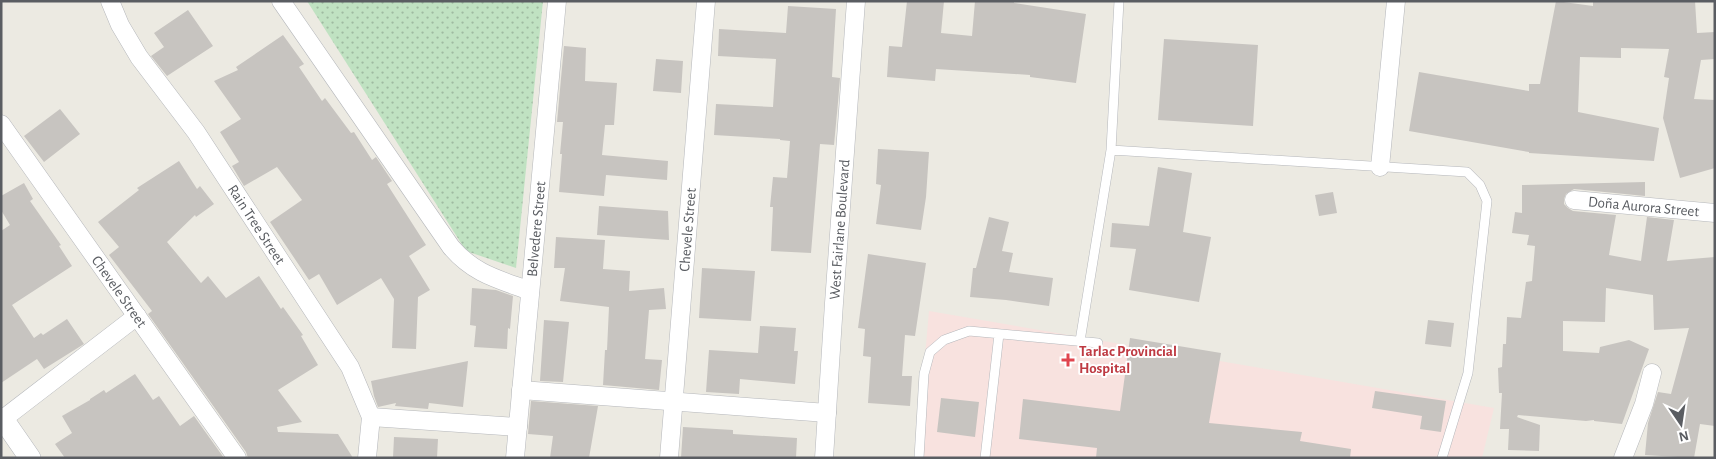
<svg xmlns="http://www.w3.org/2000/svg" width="1716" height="459" viewBox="0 0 1716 459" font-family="'Alegreya Sans',sans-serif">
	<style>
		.medical { fill: #f8e2df }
		.park { fill: url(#park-dots) }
		.building { fill: #c7c4c0 }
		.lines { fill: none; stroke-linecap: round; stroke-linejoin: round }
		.service-casing { stroke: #b5b7bb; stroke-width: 10 }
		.minor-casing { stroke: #b5b7bb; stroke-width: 19 }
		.tertiary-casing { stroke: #b5b7bb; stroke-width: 22 }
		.service { stroke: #fff; stroke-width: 9 }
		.minor { stroke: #fff; stroke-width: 18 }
		.tertiary { stroke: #fff; stroke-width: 21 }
		.health-dot { fill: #e0444e; stroke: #fff; stroke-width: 2 }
		.labels { text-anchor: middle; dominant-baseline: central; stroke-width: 4; stroke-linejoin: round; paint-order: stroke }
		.street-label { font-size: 15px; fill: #5a5d62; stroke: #fff }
		.health-label { font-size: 15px; font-weight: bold; fill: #be3a42; stroke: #fff; text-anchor: start }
	</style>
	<defs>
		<pattern id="park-dots" width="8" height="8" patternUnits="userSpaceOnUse" patternTransform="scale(1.25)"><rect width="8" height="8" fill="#c0e2c2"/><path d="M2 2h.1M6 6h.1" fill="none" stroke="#9fbaa1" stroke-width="1.8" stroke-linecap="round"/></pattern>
	</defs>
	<rect width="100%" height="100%" fill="#eceae2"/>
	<path class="medical" d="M929 311 1494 408 1482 458H916Z"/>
	<path class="park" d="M307 1H543L516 268 466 251Z"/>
	<path class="building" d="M907 1H944L941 33 972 36 975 1H1014V3L1086 14 1076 83 1030 77V75L936 69 935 81 887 77 889 46 902 47Z
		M1556 1 1593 6V1H1695L1697 33 1715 32V59L1701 60 1694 99 1715 100V168L1680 178 1663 118 1669 78 1664 77 1669 49 1621 48V58L1580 57 1578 112 1659 128 1654 161 1529 153V152L1409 131 1419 72 1529 91V84H1540Z
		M788 6 836 9 832 77 840 78 838 102 834 145 820 144 811 253 771 251 773 207H770L773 177 787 178 790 141 780 140V139L714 135 716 104 773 107 776 59 718 56 719 29 786 33Z
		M188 10 213 46 167 76 151 56 164 47 154 33Z
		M283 35 304 64 299 67 322 101 325 98 351 133 354 132 372 160 376 157 392 181 387 184 426 245 409 256 430 290 418 297 416 349 392 348 394 299 381 278 337 305 319 274 309 280 270 222 302 200 277 167 244 186 232 166 239 162 220 132 241 119 214 81 238 70 236 67Z
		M1164 39 1258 45 1253 126 1158 120Z
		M564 46 586 48 585 81 617 83 614 125H605L602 155 668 161 667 180 606 175 604 196 559 192 562 154H560L563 122H557Z
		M656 59 683 61 681 93 653 91Z
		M60 109 80 134 44 162 24 136Z
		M878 149 929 152 926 197 921 230 876 224 881 185 876 184Z
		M179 161 197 189 200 186 214 204 196 217 195 215 167 242 201 283 208 276 226 298 259 276 281 309 283 307 303 335 301 336 318 365 278 390 302 422 277 427 278 432 338 434 353 458H248L246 452 148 314 152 311 109 255 119 247 98 222 139 190 137 188Z
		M1158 167 1192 173 1183 232 1211 237 1199 302 1129 290 1136 249 1110 247 1112 223 1149 226Z
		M1645 182V196L1574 189 1566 194 1564 199V204L1568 208 1573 211 1616 215 1609 255 1641 261 1647 217 1674 220 1667 261 1715 257V426L1700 424 1694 458 1645 455 1648 423 1658 392 1671 394 1689 328 1654 330 1653 295 1606 288 1605 322 1563 321V351L1599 353 1600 347 1629 340 1649 349 1622 424 1594 421V420L1586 421 1518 415 1517 417 1540 425 1539 451 1508 450 1509 429H1500L1502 393H1499L1498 368 1502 367 1503 344H1506L1507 317 1521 318 1526 282 1532 281 1535 246 1527 245 1529 235 1512 233 1515 212 1522 213V185Z
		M24 183 33 199 30 201 61 245 59 246 72 266 12 305 34 338 41 333 43 335 67 319 84 344 44 369 37 359 1 383V231L10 225 1 210V196Z
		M1333 192 1337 213 1319 216 1315 195Z
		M599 206 668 211 669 240 597 235Z
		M989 217 1009 222 1002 251 1013 253 1009 272 1053 278 1049 306 1006 300 970 297 973 268H976Z
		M556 237 605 240 603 269 630 271 629 291 664 288 666 309 649 310 645 359 662 360 659 390 603 385 605 350H607L609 307 560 301 565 268H554Z
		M868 254 926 263 915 336 905 335 902 376H912L910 406 868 403 871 357 863 356 865 329 858 328Z
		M702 268 755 271 751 321 699 318Z
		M472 288 496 290 513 296 510 329 508 328 507 349 474 347 476 326 470 325Z
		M544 320 569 322 563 382 540 381Z
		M1428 320 1454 323 1451 347 1425 344Z
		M760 326 796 328 794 351H798L795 384 740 379 739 394 706 392 709 350 758 353Z
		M1130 338 1221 353 1209 423 1302 432 1300 441 1351 449 1350 458H1096L1097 448 1019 439 1023 399 1120 411Z
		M468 361 463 407 429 403 428 409 395 406 396 403 378 407 374 396 371 381Z
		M135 374 153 400 159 396 180 426 194 416 224 458H65L55 444 72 433 62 416 90 400V399L104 390 106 393Z
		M1375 391 1446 401 1441 432 1420 429 1422 416 1372 408Z
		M941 398 979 402 975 437 937 432Z
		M531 401 598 406 589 458H550L553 436 528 434Z
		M683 427 733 430V434L797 438 796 458H681Z
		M394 437 438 439 437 458H393Z"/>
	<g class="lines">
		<g class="service-casing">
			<path id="service" d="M1111 150 1119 1
				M1080 341 1111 150 1467 172 1480 185 1487 201 1468 373 1442 458
				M919 458 924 374 930 352 944 340 969 331 1098 343
				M985 458 999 334"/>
		</g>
		<g class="minor-casing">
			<g id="minor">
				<path id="s1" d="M110 1 120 25 139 57 196 132 350 367 371 417 367 458"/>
				<path d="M281 1 451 247C474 274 498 279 530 291"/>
				<path id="s2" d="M1 124 237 458"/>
				<path d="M1380 167 1396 1"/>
				<path id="s3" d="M1574 200 1715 213"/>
				<path d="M521 390 827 413"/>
				<path d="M1 417 3 419 137 316"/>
				<path d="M371 417 518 427"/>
				<path id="s4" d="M515 458 557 1"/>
				<path id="s5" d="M669 458 706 1"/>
				<path id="s6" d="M824 458 834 303 856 1"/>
				<path d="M1623 458 1644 404 1652 373"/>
			</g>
		</g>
		<g class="tertiary-casing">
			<path id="tertiary" d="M1 420 3 419 30 458"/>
		</g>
		<use href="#service" class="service"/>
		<use href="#minor" class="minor"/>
		<use href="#tertiary" class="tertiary"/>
	</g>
	<path class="health-dot" d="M1065.5 352.5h5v5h5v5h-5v5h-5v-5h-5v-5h5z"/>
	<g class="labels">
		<g class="street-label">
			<text stroke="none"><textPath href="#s3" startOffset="70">Doña Aurora Street</textPath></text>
			<text stroke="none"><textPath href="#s1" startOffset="268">Rain Tree Street</textPath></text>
			<text stroke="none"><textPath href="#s4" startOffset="230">Belvedere Street</textPath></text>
			<text stroke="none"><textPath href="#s6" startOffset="229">West Fairlane Boulevard</textPath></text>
			<text stroke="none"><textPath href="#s5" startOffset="229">Chevele Street</textPath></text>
			<text stroke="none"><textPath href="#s2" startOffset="205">Chevele Street</textPath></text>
		</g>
		<g class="health-label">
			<text x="1079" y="351">Tarlac Provincial<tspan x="1079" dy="17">Hospital</tspan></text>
		</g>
	</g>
	<rect width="1716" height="459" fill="none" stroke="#5a5d62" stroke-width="5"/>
	<g transform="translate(1681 424) rotate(167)" stroke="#ffffff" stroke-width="4" paint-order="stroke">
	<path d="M0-4L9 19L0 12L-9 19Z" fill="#5a5d62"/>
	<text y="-8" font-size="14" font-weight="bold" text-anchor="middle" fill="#5a5d62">N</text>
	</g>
</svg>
